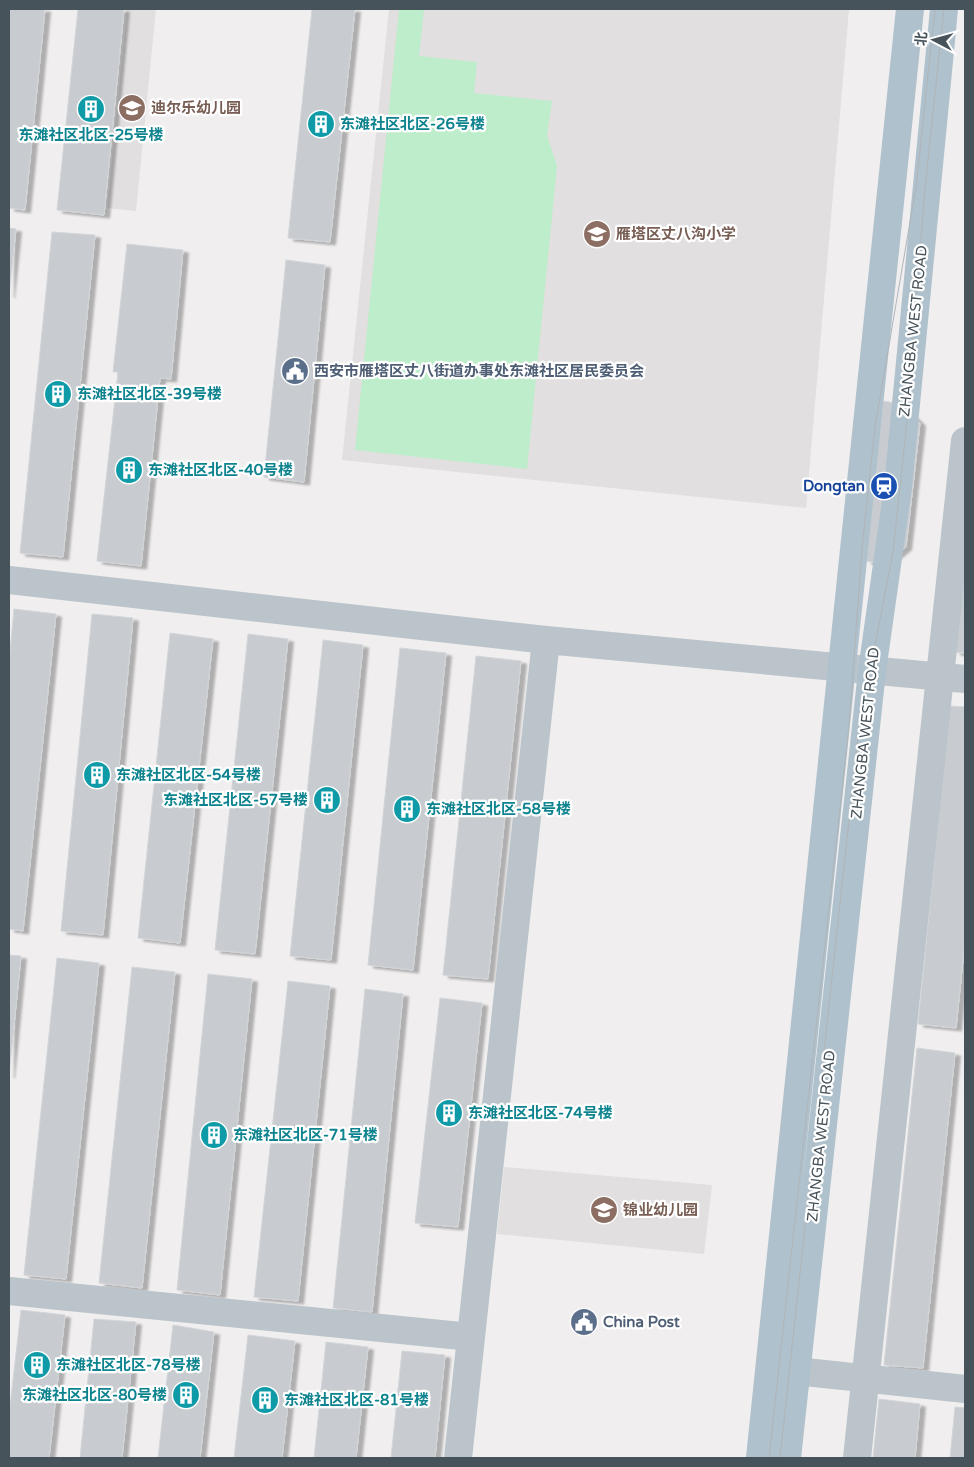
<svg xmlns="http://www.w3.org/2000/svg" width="974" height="1467" viewBox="0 0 974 1467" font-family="'Varela Round','Noto Sans SC',sans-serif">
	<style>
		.education { fill: #e1dfdf }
		.green { fill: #bdedca }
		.building { fill: #c8ccd0; stroke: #d2d5d9; filter: url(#shadow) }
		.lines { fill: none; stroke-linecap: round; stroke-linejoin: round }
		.minor { stroke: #bac4ca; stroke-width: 28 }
		.major { stroke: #aec1cc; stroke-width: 28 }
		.tram { stroke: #b0b4b8; stroke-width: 1 }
		.labels { text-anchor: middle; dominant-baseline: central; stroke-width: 4.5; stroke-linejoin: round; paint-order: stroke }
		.education-label { font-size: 15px; font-weight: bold; fill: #785e54; stroke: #fff; text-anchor: start }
		.culture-label { font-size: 15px; font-weight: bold; fill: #0d838f; stroke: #fff; text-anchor: start }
		.street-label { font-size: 15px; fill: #47535a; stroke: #fff }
		.service-label { font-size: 15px; font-weight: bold; fill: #4e5e75; stroke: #fff; text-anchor: start }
		.transit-label { font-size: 15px; font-weight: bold; fill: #164399; stroke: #fff; text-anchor: end }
	</style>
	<defs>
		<filter id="shadow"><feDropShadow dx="5.5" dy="3" stdDeviation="1" flood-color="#0004"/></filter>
	</defs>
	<rect width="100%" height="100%" fill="#f0eeee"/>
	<path class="education" d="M127 9H156L136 211 107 208Z
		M389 9H849L806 508 342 460Z
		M504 1167 712 1185 704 1254 497 1234Z"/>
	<path class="green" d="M399 9H424L419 56 477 62 474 93 552 101 547 135 557 166 527 469 355 450Z"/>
	<path class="building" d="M9 9H45L25 210 9 208Z
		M78 9H124L104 215 57 210Z
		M312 9H355L330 242 288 238Z
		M9 228 16 229 9 295Z
		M52 232 95 235 63 557 20 553Z
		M127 244 183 250 171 379 160 378 141 566 97 561 118 372H113Z
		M286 260 325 265 304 482 264 477Z
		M883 401 901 404 920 423 906 547 886 564 866 561Z
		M965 557V653L955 652Z
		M14 609 56 614 23 931 9 929V662Z
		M92 614 133 618 103 935 61 931Z
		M170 633 213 639 180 943 138 938Z
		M248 634 288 639 255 954 215 950Z
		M323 640 363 645 331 960 290 956Z
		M400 648 446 653 413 970 368 965Z
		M476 656 521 661 488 979 443 975Z
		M950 706 965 707V940L956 1028 918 1024Z
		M9 955 21 956 9 1075Z
		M57 958 99 963 66 1279 24 1275Z
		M132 967 175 972 142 1288 99 1283Z
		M208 974 252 979 220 1295 177 1290Z
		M288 981 330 986 298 1301 254 1297Z
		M365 989 403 994 372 1312 333 1308Z
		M440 998 482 1003 458 1227 415 1223Z
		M917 1048 955 1053 923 1368 884 1365Z
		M21 1310 65 1315 49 1458H9V1415Z
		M94 1319 136 1322 122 1458H80Z
		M173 1325 214 1332 200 1458H158Z
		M248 1335 295 1341 282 1458H234Z
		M326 1342 368 1347 356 1458H314Z
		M402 1351 445 1355 435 1458H391Z
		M879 1399 920 1404 915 1458H873Z
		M955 1407 965 1408V1458H950Z"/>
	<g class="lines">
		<path class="minor" d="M9 580 546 640 965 679
			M9 1291 471 1337
			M796 1371 965 1389
			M458 1458 546 640
			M857 1458 965 441"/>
		<path class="major" d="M760 1458 910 9
			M787 1458 872 671 898 487 944 9"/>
		<path class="tram" d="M769 1458 849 726 862 549 875 427 916 187 935 9
			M780 1458 859 728 893 552 906 431 925 188 944 9"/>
	</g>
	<defs>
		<g id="school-disc" transform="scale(1.4375)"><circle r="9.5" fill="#8d6e63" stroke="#fff"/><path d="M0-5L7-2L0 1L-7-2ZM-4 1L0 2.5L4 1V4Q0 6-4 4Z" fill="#fff"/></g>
		<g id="building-disc" transform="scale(1.4375)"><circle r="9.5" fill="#0f9aa8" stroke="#fff"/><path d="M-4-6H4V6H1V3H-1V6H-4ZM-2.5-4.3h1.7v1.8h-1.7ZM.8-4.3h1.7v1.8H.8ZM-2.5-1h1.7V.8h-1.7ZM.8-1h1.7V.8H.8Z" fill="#fff"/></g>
		<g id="civic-disc" transform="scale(1.4375)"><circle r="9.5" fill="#5c6f8a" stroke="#fff"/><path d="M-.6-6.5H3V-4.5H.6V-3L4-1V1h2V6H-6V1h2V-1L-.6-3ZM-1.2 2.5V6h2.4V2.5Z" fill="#fff"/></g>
		<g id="station-disc" transform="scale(1.4375)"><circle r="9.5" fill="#1a4fb4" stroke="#fff"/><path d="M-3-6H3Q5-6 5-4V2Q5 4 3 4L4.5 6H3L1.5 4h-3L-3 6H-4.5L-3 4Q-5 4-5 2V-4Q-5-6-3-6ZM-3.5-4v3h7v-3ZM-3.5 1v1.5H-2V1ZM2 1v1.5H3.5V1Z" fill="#fff"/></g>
	</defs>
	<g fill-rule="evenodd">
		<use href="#school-disc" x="132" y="108"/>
		<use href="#building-disc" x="91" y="109"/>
		<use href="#building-disc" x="321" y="124"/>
		<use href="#school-disc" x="597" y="234"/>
		<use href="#civic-disc" x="295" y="371"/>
		<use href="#building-disc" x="58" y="394"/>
		<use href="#building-disc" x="129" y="470"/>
		<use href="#station-disc" x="884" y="486"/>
		<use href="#building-disc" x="97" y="775"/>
		<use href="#building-disc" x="327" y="800"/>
		<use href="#building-disc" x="407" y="809"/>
		<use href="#building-disc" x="449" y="1113"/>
		<use href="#building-disc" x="214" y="1135"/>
		<use href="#school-disc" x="604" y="1210"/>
		<use href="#civic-disc" x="584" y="1322"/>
		<use href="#building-disc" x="37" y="1365"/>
		<use href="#building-disc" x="186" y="1395"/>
		<use href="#building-disc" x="265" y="1400"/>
	</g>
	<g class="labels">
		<g class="education-label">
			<text x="151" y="108">迪尔乐幼儿园</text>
			<text x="616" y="234">雁塔区丈八沟小学</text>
			<text x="623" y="1210">锦业幼儿园</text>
		</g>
		<g class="culture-label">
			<text x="340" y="124">东滩社区北区-26号楼</text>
			<text x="91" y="135" text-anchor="middle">东滩社区北区-25号楼</text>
			<text x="77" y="394">东滩社区北区-39号楼</text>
			<text x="148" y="470">东滩社区北区-40号楼</text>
			<text x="116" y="775">东滩社区北区-54号楼</text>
			<text x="308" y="800" text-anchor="end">东滩社区北区-57号楼</text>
			<text x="426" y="809">东滩社区北区-58号楼</text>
			<text x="468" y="1113">东滩社区北区-74号楼</text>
			<text x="233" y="1135">东滩社区北区-71号楼</text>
			<text x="56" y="1365">东滩社区北区-78号楼</text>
			<text x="167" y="1395" text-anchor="end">东滩社区北区-80号楼</text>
			<text x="284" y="1400">东滩社区北区-81号楼</text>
		</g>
		<g class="street-label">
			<text transform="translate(913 331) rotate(-84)">ZHANGBA WEST ROAD</text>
			<text transform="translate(865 733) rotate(-84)">ZHANGBA WEST ROAD</text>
			<text transform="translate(821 1136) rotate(-84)">ZHANGBA WEST ROAD</text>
		</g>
		<g class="service-label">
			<text x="314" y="371">西安市雁塔区丈八街道办事处东滩社区居民委员会</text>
			<text x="603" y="1322">China Post</text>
		</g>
		<g class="transit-label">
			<text x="865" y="486">Dongtan</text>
		</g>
	</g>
	<rect width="974" height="1467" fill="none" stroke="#47535a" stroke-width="20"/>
	<g transform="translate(934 40) rotate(276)" stroke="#ffffff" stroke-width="4" paint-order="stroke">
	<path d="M0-4L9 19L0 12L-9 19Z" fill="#47535a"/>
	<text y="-8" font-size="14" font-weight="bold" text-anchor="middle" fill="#47535a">北</text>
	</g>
</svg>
